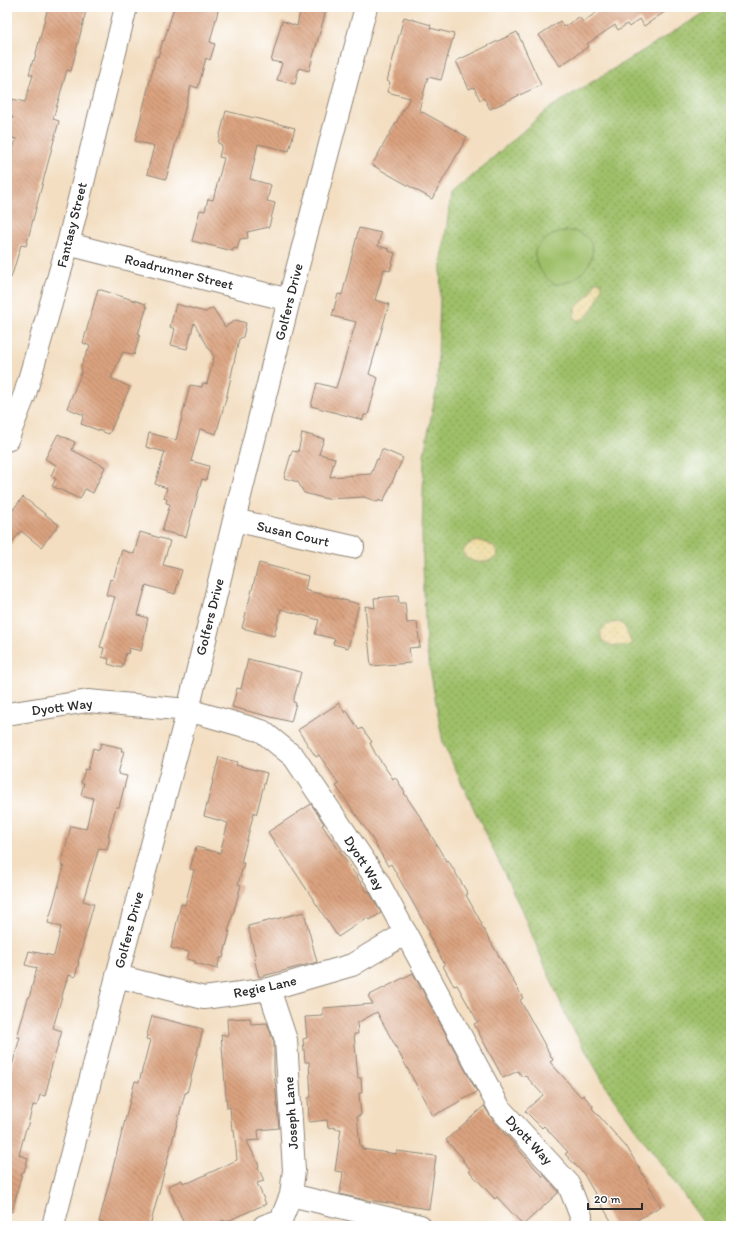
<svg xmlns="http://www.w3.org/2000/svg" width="738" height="1233" viewBox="0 0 738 1233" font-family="Itim,sans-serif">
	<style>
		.grass { fill: url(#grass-dots); stroke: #65764a }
		.sand { fill: url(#sand-dots); stroke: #8c8264 }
		.pitch { fill: #9fc069; stroke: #65764a }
		.building { fill: url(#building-back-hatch) }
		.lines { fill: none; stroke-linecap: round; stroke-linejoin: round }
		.minor-casing { stroke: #8f8476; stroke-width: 24 }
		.minor { stroke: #fff; stroke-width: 22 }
		.labels { text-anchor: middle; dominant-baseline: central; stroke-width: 3; stroke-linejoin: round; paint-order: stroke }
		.street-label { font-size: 14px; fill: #2b2b2b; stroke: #fff }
	</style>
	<defs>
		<pattern id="grass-dots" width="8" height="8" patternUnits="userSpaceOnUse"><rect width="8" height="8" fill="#9fc069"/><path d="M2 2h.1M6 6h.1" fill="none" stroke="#829c57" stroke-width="1.8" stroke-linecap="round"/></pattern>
		<pattern id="sand-dots" width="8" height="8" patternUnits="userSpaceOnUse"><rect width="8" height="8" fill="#eeda9e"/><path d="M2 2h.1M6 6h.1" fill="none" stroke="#cb8" stroke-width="1.8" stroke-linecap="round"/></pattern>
		<pattern id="building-back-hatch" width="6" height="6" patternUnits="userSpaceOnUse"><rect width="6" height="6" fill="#daa27f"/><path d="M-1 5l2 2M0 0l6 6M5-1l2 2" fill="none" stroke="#b18468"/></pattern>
	</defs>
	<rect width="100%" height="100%" fill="#fff"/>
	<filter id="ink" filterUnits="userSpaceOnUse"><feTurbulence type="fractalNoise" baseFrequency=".025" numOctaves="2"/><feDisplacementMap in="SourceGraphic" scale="8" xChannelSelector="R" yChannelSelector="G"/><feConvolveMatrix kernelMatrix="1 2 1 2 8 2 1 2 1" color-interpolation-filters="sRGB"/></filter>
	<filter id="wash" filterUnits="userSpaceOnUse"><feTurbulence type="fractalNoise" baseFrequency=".012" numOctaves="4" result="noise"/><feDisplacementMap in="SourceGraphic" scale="16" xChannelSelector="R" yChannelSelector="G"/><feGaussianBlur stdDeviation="0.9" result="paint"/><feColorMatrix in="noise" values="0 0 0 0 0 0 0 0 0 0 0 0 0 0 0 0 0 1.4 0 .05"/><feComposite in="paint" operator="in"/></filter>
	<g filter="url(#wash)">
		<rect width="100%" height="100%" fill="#f3dec1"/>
		<path class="grass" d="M714 7H731V1226H706L608 1090 567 1018 522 911 443 743 426 646 422 536 424 454 437 386 441 267 451 195 548 109Z"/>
		<path class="sand" d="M598 281 602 284C603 291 592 312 586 317 583 320 581 320 577 320L574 316 576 307 590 294 595 283Z
			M480 541C489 544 497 546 498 556 488 564 475 564 465 557L463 552C466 544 472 542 480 541Z
			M619 622C628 627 627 635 632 644L631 645C619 646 612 648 602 640L600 633C604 625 610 623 619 622Z"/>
		<path class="pitch" d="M573 231C612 240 585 286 554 284 543 276 534 265 535 250 546 236 555 232 573 231Z"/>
		<g id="blocks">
			<path class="building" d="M48 7H87L71 71 67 70 53 119 59 121 26 246 21 245 11 278 7 277V173L16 139 8 137 13 117 8 116 12 99 25 102 33 75 29 74 33 60 34 61Z
				M174 7H219L210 42 215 44 210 60 206 58 198 88 191 86 166 179 147 174 154 146 135 141 156 56 158 57 163 40 164 41Z
				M301 7H327L309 71 299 68 295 84 277 80 282 63 271 61 282 21 297 26Z
				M604 7H672L644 26 640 19 629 27 627 24 618 30 615 25 587 44 589 46 560 66 539 35 560 21 564 27 579 17 583 22Z
				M404 17 431 25 430 28 454 34 441 80 428 77 419 110 467 137 432 199 372 165 410 98 387 92 390 82 387 81Z
				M517 32 541 85 490 109 484 98 480 100 474 87 469 89 456 61Z
				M226 111 295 128 289 151 258 144 250 179 271 185 267 201 275 203 269 227 247 232 248 238 240 239 237 249 234 248 233 251 192 241 200 210 205 211 208 199 213 200 224 158 219 157 222 145 218 143Z
				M359 228 381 233 378 246 389 249V251L395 253 390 271 384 269 375 300 389 304 369 374 378 378 368 415H364L363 420 311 406 317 383 336 388 356 322 332 316 338 294 342 295Z
				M98 289 146 304 145 306 147 307 138 334H140L134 355 123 352 111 378 130 387 109 434 81 424 84 415 67 408 82 371 81 366 90 346 83 343Z
				M176 304 205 312 213 308 225 327 236 320 246 323 243 337 239 339 227 395 216 434 200 429 191 461 209 466 206 480 202 479 186 537 162 531 170 504 166 503 167 499 164 498 167 488 155 484 165 452 146 447 149 433 176 440 190 385 202 387 203 383 207 384 214 357 194 323 187 349 171 345 175 329 170 327Z
				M302 433 324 439 319 454 335 458 330 477 371 474 377 459 378 460 382 449 403 458 383 502 378 500V502L364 497 327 499 304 493 298 482 284 478 292 451 298 452Z
				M58 434 75 442 72 450 105 467 93 493 85 489 80 499 52 486 56 479 51 476 56 465 45 459Z
				M23 497 59 525 41 547 21 531 7 549V517Z
				M140 532 170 541 163 565 182 570 175 594 146 585 138 615 148 618 141 651 129 648 128 654 126 653 122 668 108 664 109 659 102 657 104 648 100 647 115 597 106 595 110 579 113 580 122 550 134 554Z
				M259 563 308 576 305 590 359 604 348 648 333 644 335 639 315 634 319 620 281 609 274 636 242 628Z
				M398 596 399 603H405L407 623 417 622 420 647 409 648 411 663 371 666 365 606 375 608 374 598Z
				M248 659 301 672 293 702 296 703 291 722 232 707 237 688 241 689Z
				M339 703 345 713 347 711 359 730 362 728 372 742 370 743 375 753 393 779 395 777 405 792 404 793 421 818 446 861 448 860 468 894 466 895 482 924 481 925 523 998 520 1000 553 1060 550 1062 581 1097 583 1095 593 1106 592 1108 628 1149 661 1206 627 1226H614L583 1173 565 1154 568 1152 544 1126 542 1128 525 1111 543 1095 525 1075 522 1077 518 1071 503 1078 474 1024 478 1022 457 985 454 986 443 966 445 965 428 934 430 933 391 864 388 866 370 835 336 786 339 784 319 755 316 757 298 730Z
				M101 743 122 748 121 751H124L118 774 127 776 119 807H116L108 836H110L107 850 99 848 83 901 94 904 78 962H79L75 977 68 975 53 1028 62 1031 49 1075 50 1076 45 1096 40 1095 37 1106 33 1105 27 1128H26L19 1155 28 1158 24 1172H22L12 1212 7 1211V1084L20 1037H17L28 998H29L37 968 25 965 29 951 54 956 61 927 48 923 64 866H61L71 826 86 829 93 798 81 795 84 783H81L85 769 88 770 93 748 99 750Z
				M219 757 237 762 236 765 267 773 256 815 254 812 241 863H244L238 884 241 885 228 932 230 931 223 958H220L217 969 195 963V961L187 959 189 952 171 948 181 904 185 905 194 870 190 869 196 847 220 853 228 823 204 816Z
				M311 804 324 824 322 825 367 892 369 891 381 913 370 920 368 917 338 937 286 858H285L268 832Z
				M304 912 317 962 259 977 254 959H256L248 926Z
				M413 973 477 1092 433 1116 377 1012 357 1023 358 1034H354L358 1078H361L362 1093H359L361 1115 357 1116 360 1146 362 1147V1149L396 1154 397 1151 436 1156 429 1209 361 1199 340 1194 343 1172 335 1171 341 1129H335V1127L328 1128 327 1120 309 1122 308 1098 311 1097 309 1062H305L303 1039 307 1038 305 1017 323 1016V1008L373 1004 368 996Z
				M152 1016 203 1029 191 1078 187 1093H185L150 1226H114L99 1222 135 1081 139 1082 150 1040 146 1039Z
				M250 1018 251 1024 267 1023 274 1042V1069L279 1128 258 1130 259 1140 247 1141 259 1166 258 1167 264 1181 257 1183 266 1204 225 1222 224 1220 210 1226H185L168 1186 182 1180 183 1183 187 1181 188 1183 237 1160 234 1129 232 1130 230 1107 227 1108 221 1034 228 1036 227 1019Z
				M484 1106 494 1122 543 1177 544 1175 557 1190 558 1193 523 1225 497 1197 495 1199 469 1171 471 1170 462 1160H464L446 1140Z"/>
		</g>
	</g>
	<g filter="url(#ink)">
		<use href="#blocks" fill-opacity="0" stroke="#8f8476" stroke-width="1"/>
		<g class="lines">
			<g class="minor-casing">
				<path id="minor" d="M68 244 289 300
					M7 440 25 394 68 244 126 7
					M234 520 353 547
					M7 714 88 701 188 710 262 731 294 757 377 880 500 1109 568 1183 581 1216 580 1226
					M117 976 204 998 269 989 352 965 406 933
					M291 1195 420 1226
					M53 1226 117 976 188 710 234 520 289 300 366 7
					M264 1226 281 1220 291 1195 294 1170 286 1040 269 989"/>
			</g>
			<use href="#minor" class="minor"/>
		</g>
	</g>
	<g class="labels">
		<g class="street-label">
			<text transform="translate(72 225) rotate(-76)">Fantasy Street</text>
			<text transform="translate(179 272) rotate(14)">Roadrunner Street</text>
			<text transform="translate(289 302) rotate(-76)">Golfers Drive</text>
			<text transform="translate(293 534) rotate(13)">Susan Court</text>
			<text transform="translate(210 617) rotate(-76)">Golfers Drive</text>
			<text transform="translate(62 707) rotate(-7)">Dyott Way</text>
			<text transform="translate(364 863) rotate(57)">Dyott Way</text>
			<text transform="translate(129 930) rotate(-75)">Golfers Drive</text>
			<text transform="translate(265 987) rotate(-12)">Regie Lane</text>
			<text transform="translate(291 1113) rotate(-94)">Joseph Lane</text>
			<text transform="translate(529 1140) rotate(47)">Dyott Way</text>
		</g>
	</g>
	<rect width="738" height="1233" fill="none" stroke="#fff" stroke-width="24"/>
	<path d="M588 1203v6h54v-6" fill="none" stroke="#2b2b2b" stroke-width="2"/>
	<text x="594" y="1203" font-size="12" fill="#2b2b2b" stroke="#ffffff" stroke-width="3" paint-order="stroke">20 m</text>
</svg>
